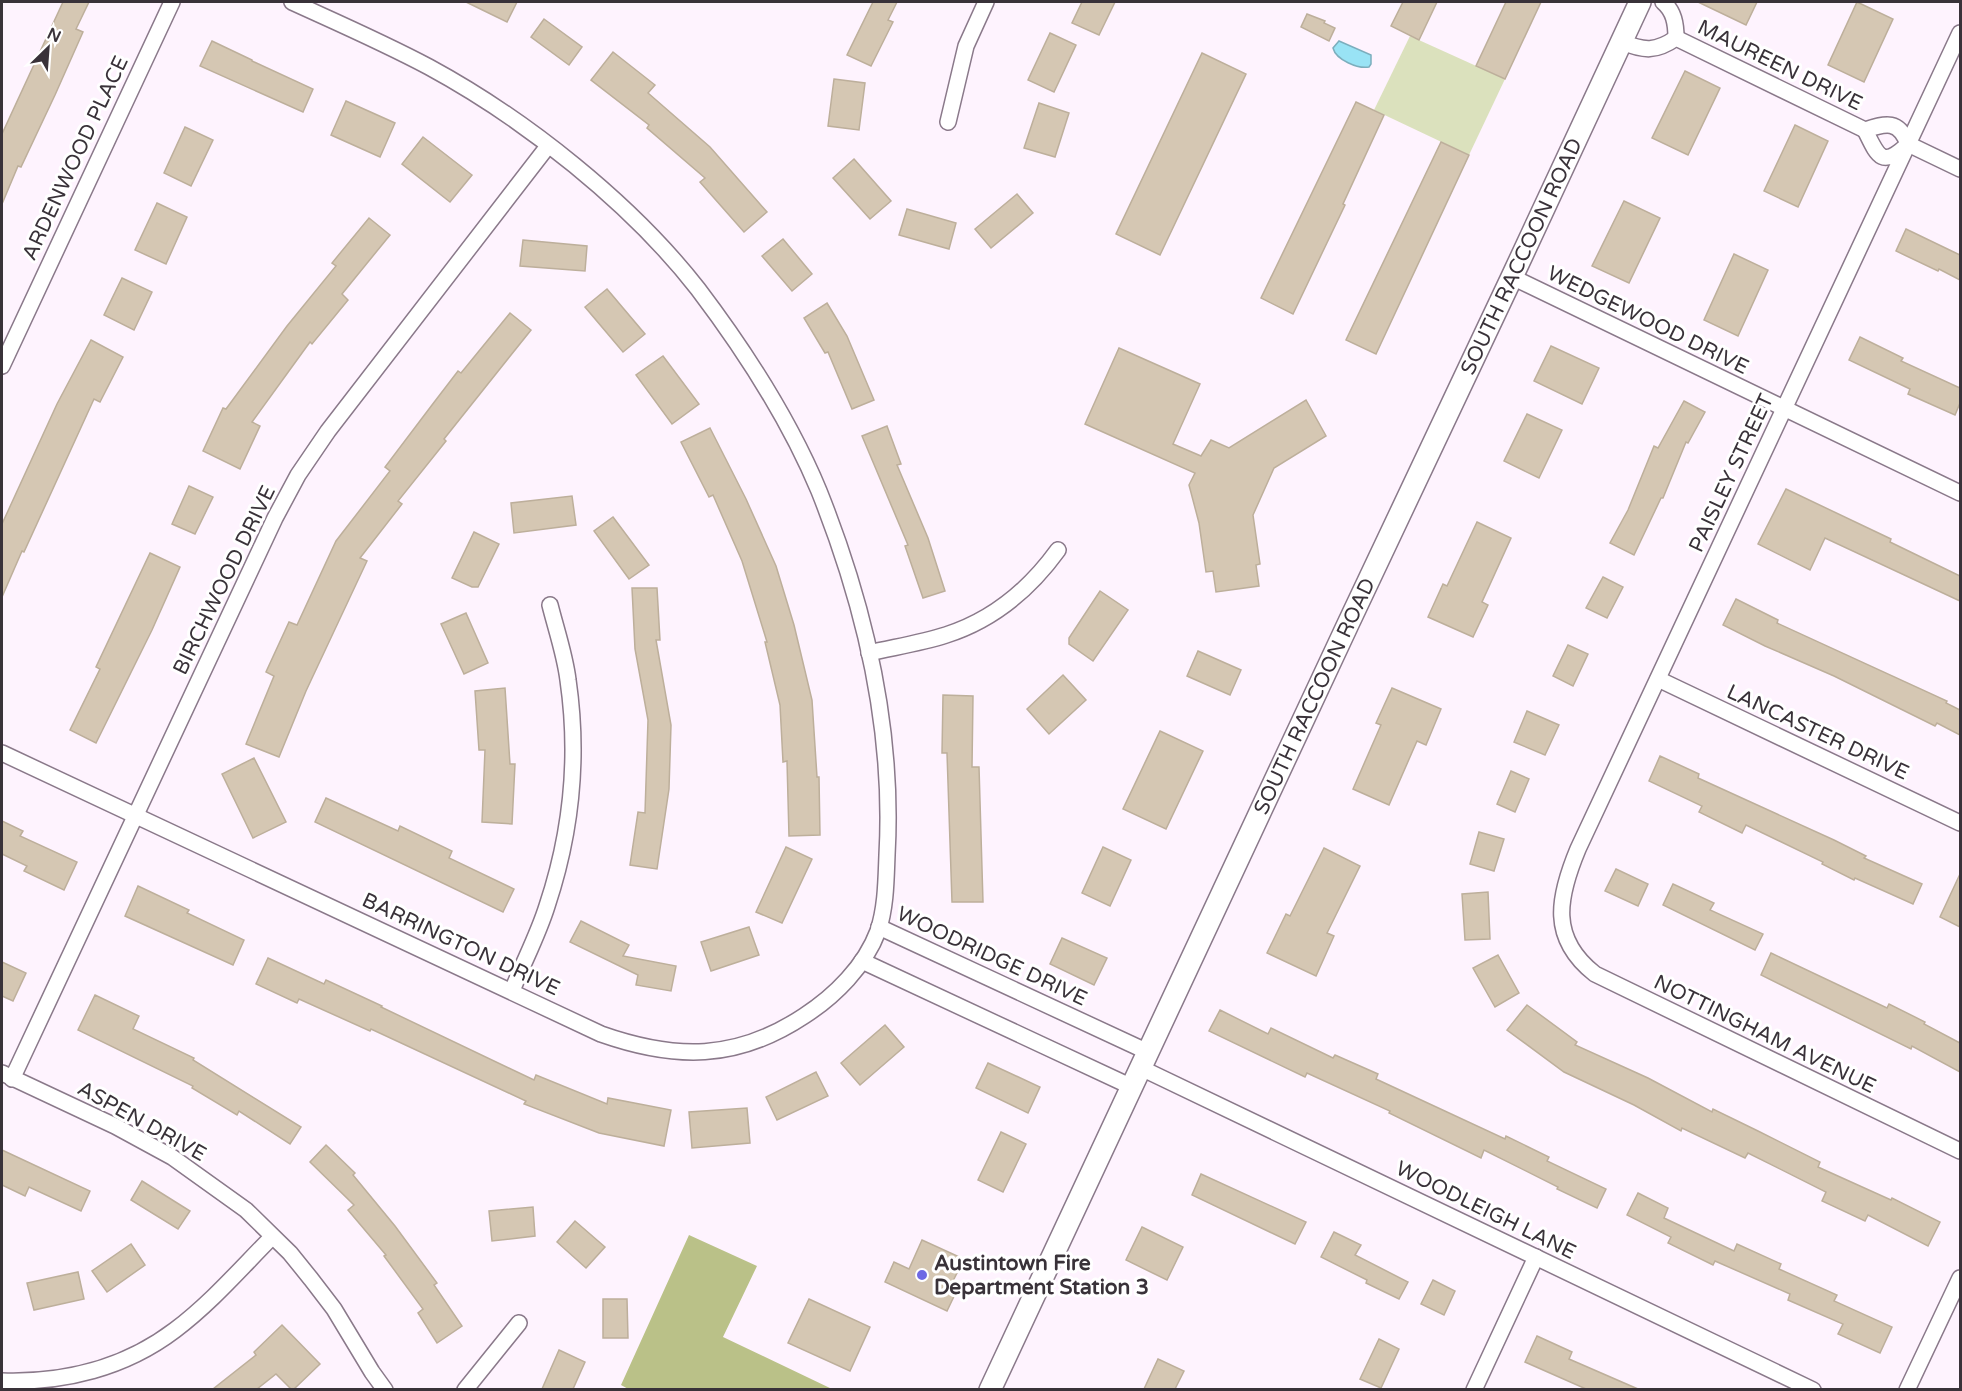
<svg xmlns="http://www.w3.org/2000/svg" width="1962" height="1391" viewBox="0 0 1962 1391" font-family="'Varela Round',sans-serif">
<style>
.green{fill:#dbe1bd}
.forest{fill:#bac188}
.water{fill:#99e3f5;stroke:#7caebd;stroke-width:1.5}
.building{fill:#d5c7b3;stroke:#bdaf9b;stroke-width:1.5}
.lines{fill:none;stroke-linecap:round;stroke-linejoin:round}
.street-casing{stroke:#8a798a;stroke-width:18}
.secondary-casing{stroke:#8a798a;stroke-width:24}
.street{stroke:#fff;stroke-width:15}
.secondary{stroke:#fff;stroke-width:21}
.poi-dot{fill:#6e69e4;stroke:#fff;stroke-width:2}
.labels{text-anchor:middle;stroke-width:6;stroke-linejoin:round;paint-order:stroke}
.street-label{font-size:21px;fill:#393239;stroke:#fff}
.poi-label{font-size:21px;font-weight:bold;fill:#393239;stroke:#fff;text-anchor:start}
</style>
<rect width="100%" height="100%" fill="#fef3fe"/>
<polygon class="green" points="1410,36 1505,79 1469,155 1374,110"/>
<polygon class="forest" points="689,1235 757,1266 723,1337 832,1389 630,1390 621,1385"/>
<path class="water" d="M1339,41L1371,55V64L1369,67C1358,69 1336,60 1333,48Z"/>
<g class="building">
<polygon points="63,2 89,2 76,29 83,32 55,95 21,167 18,166 2,204 2,134"/>
<polygon points="466,2 517,2 507,22"/>
<polygon points="873,2 897,2 888,20 893,22 871,66 847,55"/>
<polygon points="1082,2 1115,2 1099,35 1072,23"/>
<polygon points="1403,2 1437,2 1419,40 1391,26"/>
<polygon points="1506,2 1541,2 1505,79 1476,66"/>
<polygon points="1698,2 1757,2 1746,25"/>
<polygon points="1857,2 1893,19 1864,82 1828,65"/>
<polygon points="1307,14 1325,21 1324,23 1335,28 1329,41 1301,27"/>
<polygon points="544,19 582,47 569,65 531,37"/>
<polygon points="1050,33 1076,45 1054,92 1028,80"/>
<polygon points="212,41 252,60 252,61 313,89 303,112 200,66"/>
<polygon points="613,52 655,85 648,93 710,147 767,212 744,232 700,182 705,178 647,128 649,125 591,80"/>
<polygon points="1202,53 1246,74 1160,255 1116,234"/>
<polygon points="1685,71 1720,88 1688,155 1652,138"/>
<polygon points="834,79 865,83 859,130 828,126"/>
<polygon points="346,101 395,123 380,157 331,135"/>
<polygon points="1356,102 1384,115 1343,204 1345,205 1293,314 1261,298"/>
<polygon points="1039,103 1069,113 1055,157 1024,148"/>
<polygon points="1795,125 1828,141 1798,207 1764,191"/>
<polygon points="185,127 213,140 191,186 164,173"/>
<polygon points="423,137 472,175 450,202 402,164"/>
<polygon points="1441,142 1469,155 1376,354 1346,340"/>
<polygon points="854,159 891,201 870,219 833,178"/>
<polygon points="1017,194 1033,213 991,248 975,229"/>
<polygon points="1624,201 1660,218 1629,283 1592,266"/>
<polygon points="157,203 187,217 166,264 135,250"/>
<polygon points="907,209 956,223 949,249 899,235"/>
<polygon points="369,218 390,235 342,294 348,300 312,344 310,342 252,422 260,426 240,469 203,451 223,408 226,409 287,326 336,266 332,263"/>
<polygon points="1906,229 1960,255 1960,280 1939,269 1938,271 1896,251"/>
<polygon points="783,239 812,274 792,291 762,256"/>
<polygon points="523,240 587,246 585,271 520,266"/>
<polygon points="1734,254 1768,270 1738,336 1704,320"/>
<polygon points="122,278 152,292 134,330 104,315"/>
<polygon points="607,289 645,334 623,352 585,307"/>
<polygon points="827,303 847,336 874,400 852,409 828,352 825,353 804,318"/>
<polygon points="510,313 531,330 444,439 446,441 398,501 402,504 360,558 367,561 306,691 279,757 246,744 274,676 266,672 289,622 297,625 336,541 390,471 385,467 432,405 458,371 461,373"/>
<polygon points="1860,337 1903,358 1901,361 1960,388 1960,403 1955,415 1908,394 1910,389 1849,360"/>
<polygon points="91,340 123,357 100,402 94,399 24,552 22,551 2,597 2,524 57,404"/>
<polygon points="1551,346 1599,368 1582,404 1534,381"/>
<polygon points="1119,348 1200,384 1173,444 1201,456 1211,440 1229,448 1306,400 1326,436 1274,468 1253,515 1260,564 1256,565 1259,586 1216,592 1213,571 1206,572 1199,523 1189,485 1195,473 1085,424"/>
<polygon points="663,356 699,404 672,424 636,375"/>
<polygon points="1684,401 1705,412 1688,443 1686,442 1663,498 1661,498 1634,555 1610,543 1628,510 1654,446 1658,448"/>
<polygon points="1527,414 1562,430 1539,478 1504,461"/>
<polygon points="887,426 901,464 897,465 928,538 945,591 923,598 905,546 908,545 862,436"/>
<polygon points="710,428 746,499 776,566 794,625 812,700 817,777 819,777 820,835 789,836 787,761 783,762 780,705 765,642 767,642 742,561 713,495 709,497 681,442"/>
<polygon points="189,486 213,497 195,534 172,524"/>
<polygon points="1786,489 1891,539 1890,542 1960,576 1960,601 1825,538 1810,570 1758,544"/>
<polygon points="572,496 576,525 514,533 511,503"/>
<polygon points="613,517 649,565 629,579 594,531"/>
<polygon points="1477,522 1511,538 1482,602 1488,605 1473,637 1428,617 1443,584 1447,586"/>
<polygon points="474,532 499,544 478,587 472,587 452,578"/>
<polygon points="150,553 180,567 152,630 96,743 70,730 100,669 96,667"/>
<polygon points="1603,577 1623,587 1607,618 1586,608"/>
<polygon points="632,588 657,588 660,640 656,640 671,725 669,789 657,869 630,865 638,812 645,813 648,720 635,649"/>
<polygon points="1100,591 1128,610 1093,661 1069,644 1069,638"/>
<polygon points="1736,599 1778,620 1777,623 1947,701 1946,703 1960,710 1960,735 1937,723 1935,726 1834,676 1765,646 1723,625"/>
<polygon points="466,613 488,663 464,674 441,624"/>
<polygon points="1568,645 1588,654 1573,686 1553,676"/>
<polygon points="1198,651 1241,670 1230,695 1187,676"/>
<polygon points="1063,675 1086,700 1049,734 1027,709"/>
<polygon points="505,688 510,764 515,764 512,824 482,822 485,750 479,750 475,691"/>
<polygon points="1392,688 1441,709 1426,745 1417,741 1389,805 1353,789 1381,725 1376,723"/>
<polygon points="943,695 973,696 972,767 979,767 983,902 952,902 947,753 942,753"/>
<polygon points="1527,711 1559,725 1545,755 1514,742"/>
<polygon points="1160,731 1203,751 1166,829 1123,809"/>
<polygon points="1660,756 1699,774 1698,778 1834,840 1866,856 1864,858 1922,884 1913,904 1855,878 1854,880 1822,864 1823,862 1746,825 1742,833 1699,812 1702,806 1649,781"/>
<polygon points="254,758 286,822 253,838 222,774"/>
<polygon points="1511,771 1529,779 1515,812 1497,804"/>
<polygon points="326,798 398,831 400,826 452,851 449,858 514,889 503,912 315,822"/>
<polygon points="2,821 23,831 20,836 77,862 64,890 24,871 27,866 2,854"/>
<polygon points="1479,832 1504,839 1494,871 1470,864"/>
<polygon points="786,847 812,859 782,923 756,912"/>
<polygon points="1103,847 1131,860 1110,906 1082,893"/>
<polygon points="1324,848 1360,866 1327,933 1334,936 1316,976 1267,953 1286,914 1290,916"/>
<polygon points="1616,869 1648,884 1638,906 1605,891"/>
<polygon points="1960,874 1960,927 1940,917"/>
<polygon points="1673,884 1714,903 1710,910 1763,934 1755,950 1663,905"/>
<polygon points="138,886 189,910 187,913 244,940 233,965 125,916"/>
<polygon points="1488,892 1490,939 1465,940 1462,894"/>
<polygon points="581,921 629,945 623,956 676,966 671,991 636,985 638,975 570,942"/>
<polygon points="749,927 759,955 711,971 701,942"/>
<polygon points="1062,938 1107,958 1094,985 1050,964"/>
<polygon points="1771,953 1887,1008 1889,1004 1925,1022 1924,1024 1960,1043 1960,1072 1912,1046 1911,1049 1761,975"/>
<polygon points="1498,955 1519,993 1495,1007 1473,968"/>
<polygon points="268,958 324,984 326,980 382,1006 381,1007 534,1080 536,1075 607,1104 608,1098 671,1110 664,1146 599,1133 524,1104 526,1101 371,1029 370,1031 299,999 297,1003 256,984"/>
<polygon points="2,962 26,973 13,1001 2,996"/>
<polygon points="95,995 139,1016 133,1029 194,1058 193,1060 301,1127 290,1144 239,1111 237,1115 192,1088 193,1086 78,1030"/>
<polygon points="1527,1005 1577,1042 1575,1045 1648,1078 1712,1112 1713,1109 1758,1131 1820,1162 1818,1167 1891,1200 1892,1198 1940,1222 1928,1246 1868,1215 1865,1221 1822,1201 1826,1192 1748,1153 1745,1158 1682,1128 1681,1131 1634,1105 1564,1072 1507,1030"/>
<polygon points="1220,1010 1268,1034 1271,1028 1333,1058 1335,1055 1378,1074 1376,1079 1505,1139 1506,1136 1549,1157 1547,1161 1606,1189 1597,1208 1557,1189 1558,1187 1484,1150 1481,1158 1389,1113 1390,1111 1307,1073 1305,1077 1209,1031"/>
<polygon points="885,1025 904,1047 860,1085 841,1063"/>
<polygon points="988,1063 1040,1087 1028,1113 976,1088"/>
<polygon points="816,1072 828,1096 777,1120 766,1097"/>
<polygon points="747,1108 750,1143 692,1148 689,1112"/>
<polygon points="1001,1132 1026,1144 1003,1192 978,1180"/>
<polygon points="326,1145 355,1173 353,1175 395,1226 437,1283 434,1285 462,1326 437,1343 418,1313 423,1309 384,1256 386,1255 348,1210 354,1205 310,1162"/>
<polygon points="2,1150 90,1191 81,1211 29,1187 25,1196 2,1185"/>
<polygon points="1201,1174 1306,1222 1295,1244 1192,1195"/>
<polygon points="142,1181 190,1211 178,1229 131,1200"/>
<polygon points="1638,1193 1668,1208 1664,1218 1734,1251 1737,1244 1781,1264 1779,1269 1837,1295 1834,1301 1892,1327 1880,1353 1838,1334 1843,1324 1788,1300 1790,1294 1715,1261 1713,1265 1668,1243 1671,1237 1627,1215"/>
<polygon points="533,1207 535,1236 492,1241 489,1211"/>
<polygon points="575,1221 605,1247 586,1268 557,1242"/>
<polygon points="1142,1227 1183,1247 1167,1280 1126,1260"/>
<polygon points="1334,1232 1361,1245 1355,1255 1408,1282 1399,1299 1366,1283 1367,1280 1321,1257"/>
<polygon points="922,1240 964,1259 951,1285 958,1288 947,1311 885,1282 894,1262 909,1269"/>
<polygon points="131,1244 145,1265 107,1292 92,1271"/>
<polygon points="78,1272 84,1299 34,1310 27,1283"/>
<polygon points="1433,1280 1455,1291 1444,1315 1421,1304"/>
<polygon points="603,1299 627,1299 628,1338 603,1338"/>
<polygon points="809,1299 870,1327 850,1371 788,1343"/>
<polygon points="282,1325 320,1364 294,1389 291,1389 276,1374 257,1389 213,1389 256,1355 254,1352"/>
<polygon points="1537,1336 1572,1352 1569,1359 1638,1389 1586,1389 1525,1362"/>
<polygon points="1379,1339 1399,1349 1381,1388 1360,1379"/>
<polygon points="559,1350 585,1362 573,1389 542,1389"/>
<polygon points="1158,1359 1184,1371 1175,1389 1144,1389"/>
</g>
<g class="lines">
<g class="street-casing">
<g id="street">
<path d="M1663,2C1674,11 1676,24 1676,38"/>
<path d="M1960,33L1578,849C1558,897 1549,938 1595,974L1960,1151"/>
<path d="M1622,42C1644,51 1656,52 1676,38L1865,130C1886,123 1899,120 1908,144"/>
<polyline points="948,122 966,46 986,2"/>
<path d="M1865,130C1877,154 1881,169 1906,146"/>
<polyline points="1908,144 1960,169"/>
<polyline points="1512,277 1960,493"/>
<polyline points="2,366 172,2"/>
<path d="M869,653C895,647 921,643 946,635C993,620 1029,590 1058,550"/>
<polyline points="1658,679 1960,823"/>
<path d="M2,753L601,1034C675,1060 736,1061 804,1016C835,996 865,966 878,931C886,907 886,880 887,855C894,731 865,606 819,491C789,419 745,351 698,289C631,203 525,119 429,67C384,43 338,23 292,2"/>
<polyline points="879,927 1148,1052"/>
<polyline points="862,961 1132,1087"/>
<path d="M512,991C523,963 538,935 547,906C571,834 579,756 568,680C565,655 556,629 550,605"/>
<polyline points="1141,1068 1813,1390"/>
<polyline points="2,1073 115,1126 172,1157 246,1210 290,1253 311,1279 334,1309 372,1372 385,1390"/>
<polyline points="12,1079 275,518 298,475 328,431 548,146"/>
<path d="M2,1381C64,1383 125,1368 175,1330C211,1303 241,1268 272,1237"/>
<polyline points="465,1390 519,1323"/>
<polyline points="1474,1390 1536,1257"/>
<polyline points="1907,1390 1960,1278"/>
</g>
</g>
<g class="secondary-casing">
<g id="secondary">
<path id="s1" d="M990,1390L1349,622L1512,277L1640,2"/>
</g>
</g>
<use href="#street" class="street"/>
<use href="#secondary" class="secondary"/>
</g>
<circle class="poi-dot" cx="922" cy="1275" r="6"/>
<g class="labels">
<g class="street-label">
<text transform="translate(1780 65) rotate(26)" y="7">MAUREEN DRIVE</text>
<text transform="translate(75 158) rotate(-65)" y="7">ARDENWOOD PLACE</text>
<text dy="7" stroke="none"><textPath href="#s1" startOffset="1252">SOUTH RACCOON ROAD</textPath></text>
<text transform="translate(1648 320) rotate(26)" y="7">WEDGEWOOD DRIVE</text>
<text transform="translate(1731 473) rotate(-65)" y="7">PAISLEY STREET</text>
<text transform="translate(224 580) rotate(-64)" y="7">BIRCHWOOD DRIVE</text>
<text dy="7" stroke="none"><textPath href="#s1" startOffset="766">SOUTH RACCOON ROAD</textPath></text>
<text transform="translate(1818 732) rotate(25)" y="7">LANCASTER DRIVE</text>
<text transform="translate(461 944) rotate(25)" y="7">BARRINGTON DRIVE</text>
<text transform="translate(992 956) rotate(25)" y="7">WOODRIDGE DRIVE</text>
<text transform="translate(1765 1034) rotate(26)" y="7">NOTTINGHAM AVENUE</text>
<text transform="translate(142 1121) rotate(29)" y="7">ASPEN DRIVE</text>
<text transform="translate(1486 1210) rotate(26)" y="7">WOODLEIGH LANE</text>
</g>
<g class="poi-label">
<text x="934" y="1270">Austintown Fire<tspan x="934" dy="24">Department Station 3</tspan></text>
</g>
</g>
<rect width="1962" height="1391" fill="none" stroke="#393239" stroke-width="6"/>
<g transform="translate(48 48) rotate(25)" stroke="#ffffff" stroke-width="4.5" paint-order="stroke">
<path d="M0-4.5L10 22L0 15L-10 22Z" fill="#393239"/>
<text y="-9" font-size="16" font-weight="bold" text-anchor="middle" fill="#393239">N</text>
</g>
</svg>
